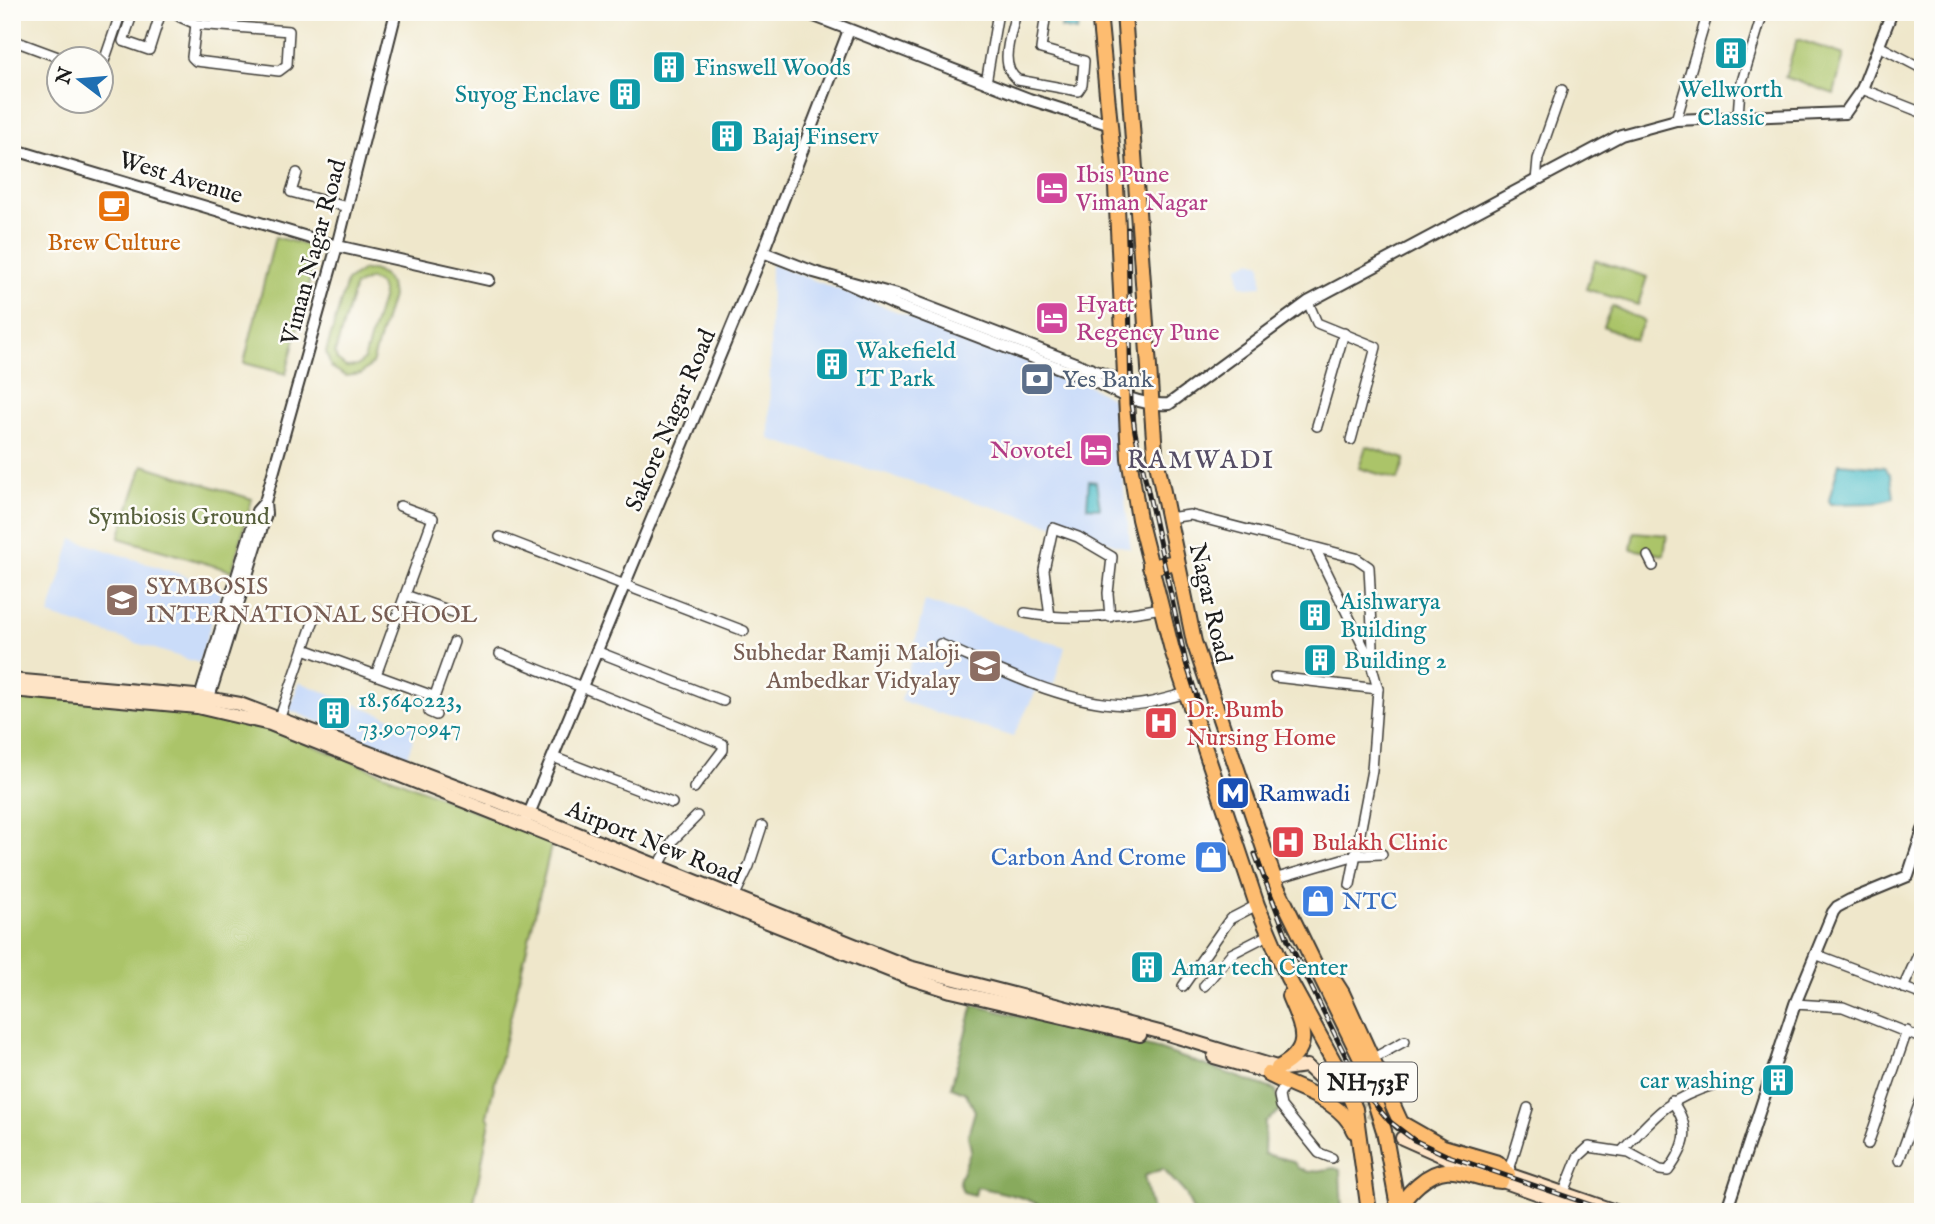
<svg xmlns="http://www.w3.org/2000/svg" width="1935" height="1224" viewBox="0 0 1935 1224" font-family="'IM FELL English',serif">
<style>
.built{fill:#cadcf9}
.green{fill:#abc469;stroke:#647042;stroke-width:2;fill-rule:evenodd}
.forest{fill:#88aa5d;stroke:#52633c;stroke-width:2}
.water{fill:#51bfca;stroke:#366e73;stroke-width:2}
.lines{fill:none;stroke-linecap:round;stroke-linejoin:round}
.secondary-tunnel{stroke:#c5bea8;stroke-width:12;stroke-dasharray:12 6;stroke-linecap:butt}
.minor-casing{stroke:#3c3a36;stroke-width:12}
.tertiary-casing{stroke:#3c3a36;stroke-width:14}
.secondary-casing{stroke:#3c3a36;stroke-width:16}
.trunk-casing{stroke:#3c3a36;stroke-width:18}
.minor{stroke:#fff;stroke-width:9}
.tertiary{stroke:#fff;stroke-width:10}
.secondary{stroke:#fee4c6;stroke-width:12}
.trunk{stroke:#fdbc70;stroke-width:14}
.rail-casing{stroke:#1c1c1c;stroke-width:5}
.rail{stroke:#fdfcf7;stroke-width:2.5;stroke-dasharray:8;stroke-linecap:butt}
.labels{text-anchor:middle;stroke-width:5;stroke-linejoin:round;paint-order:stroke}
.shield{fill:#fdfcf7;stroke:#605f5e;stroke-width:2}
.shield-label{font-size:23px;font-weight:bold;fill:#1c1c1c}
.culture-label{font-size:24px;fill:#0d838f;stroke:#fdfcf7;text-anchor:start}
.hotel-label{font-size:24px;fill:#b23c85;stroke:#fdfcf7;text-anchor:start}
.street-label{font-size:24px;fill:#1c1c1c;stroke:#fdfcf7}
.food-label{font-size:24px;fill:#c56008;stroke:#fdfcf7}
.service-label{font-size:24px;fill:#4e5e75;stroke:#fdfcf7;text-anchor:start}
.park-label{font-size:24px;fill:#555f3b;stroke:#fdfcf7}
.education-label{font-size:24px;fill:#785e54;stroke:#fdfcf7;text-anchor:start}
.health-label{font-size:24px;fill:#be3a42;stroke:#fdfcf7;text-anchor:start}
.transit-label{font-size:24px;fill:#164399;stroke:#fdfcf7;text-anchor:start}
.shop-label{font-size:24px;fill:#366cbe;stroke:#fdfcf7;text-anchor:end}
.neighbourhood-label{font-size:26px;letter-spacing:2px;fill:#554d65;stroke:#fdfcf7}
</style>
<rect width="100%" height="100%" fill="#fdfcf7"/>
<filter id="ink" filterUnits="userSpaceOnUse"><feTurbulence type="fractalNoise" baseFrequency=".0143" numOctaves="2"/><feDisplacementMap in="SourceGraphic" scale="14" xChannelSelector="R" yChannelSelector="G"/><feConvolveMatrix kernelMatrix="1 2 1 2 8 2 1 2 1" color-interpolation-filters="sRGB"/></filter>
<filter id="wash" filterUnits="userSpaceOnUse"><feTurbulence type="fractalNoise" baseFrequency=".00686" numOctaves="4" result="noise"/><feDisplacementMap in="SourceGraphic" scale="28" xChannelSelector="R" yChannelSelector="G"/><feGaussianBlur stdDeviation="1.57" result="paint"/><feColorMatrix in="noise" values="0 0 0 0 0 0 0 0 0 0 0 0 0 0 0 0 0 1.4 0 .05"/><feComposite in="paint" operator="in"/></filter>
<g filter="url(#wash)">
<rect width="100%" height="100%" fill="#efe7cb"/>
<g class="built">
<polygon points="1251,261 1261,264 1262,286 1247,287 1240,284 1238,266"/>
<polygon points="771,264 1081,381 1113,399 1131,549 769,439"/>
<polygon points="72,539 222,588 199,663 49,615"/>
<polygon points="925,601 1065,647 1054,684 1036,691 1013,737 901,701"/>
<polygon points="299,682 417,728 407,757 289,710"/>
</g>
<g class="green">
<polygon points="1797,39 1844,55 1834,94 1785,77"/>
<polygon points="275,237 318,248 286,374 244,363"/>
<polygon points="1595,260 1647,277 1638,305 1586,289"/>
<path d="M363,270H373L384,276L390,284L392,296L372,364L361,374L346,376L331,367L326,352L347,281ZM370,279L380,285L383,295L364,360L357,366L346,367L337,360L335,353L355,286Z"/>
<polygon points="1612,306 1644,321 1635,340 1603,326"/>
<polygon points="1366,446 1405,459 1398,480 1359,468"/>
<polygon points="143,465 252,499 232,571 119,538"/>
<polygon points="1634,532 1667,535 1664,555 1631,549"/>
<polygon points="12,694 215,713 257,723 552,842 487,1116 490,1121 472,1212 12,1212"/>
</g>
<path class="forest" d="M973,1005L1158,1049L1276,1090L1281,1110L1265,1122L1264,1154L1293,1161L1298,1168L1309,1172L1334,1168L1340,1170L1342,1212H1193L1186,1194L1163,1169L1144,1176L1152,1212H1044L1045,1208C1025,1196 1000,1192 977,1187L975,1195L963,1192L959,1181L971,1150L968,1135L975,1111L966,1093L951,1087Z"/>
<g class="water">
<polygon points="1064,12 1080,12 1077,31 1061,28"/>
<polygon points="1839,463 1884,467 1891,475 1894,498 1875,503 1830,504 1829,500"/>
<polygon points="1089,481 1096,482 1100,508 1087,507"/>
</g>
</g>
<g filter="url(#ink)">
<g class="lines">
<polyline class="secondary-tunnel" points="1324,1082 1346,1099 1405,1132"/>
<g class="minor-casing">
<g id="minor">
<polyline points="133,12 123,41 149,50 161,12"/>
<polyline points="180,12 180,17 196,24 289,31 287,65 279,71 196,61 192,57 196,24"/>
<path d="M1016,12C1012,33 997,66 1018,80L1078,91L1082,85L1084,61L1041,49L1046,12"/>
<polyline points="12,40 66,60"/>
<polyline points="1879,46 1923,69"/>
<polyline points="102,67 121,12"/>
<polyline points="986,83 998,12"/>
<polyline points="1862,89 1923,113"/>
<polyline points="1738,116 1740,88 1763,12"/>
<polyline points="1676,120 1708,12"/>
<polyline points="297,173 291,192 347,207"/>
<polyline points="1536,181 1538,159 1562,90"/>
<polyline points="1308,302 1317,323 1376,347 1351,440"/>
<polyline points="1317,426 1344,333"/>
<polyline points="1168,518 1190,515 1356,558 1369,567 1373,647 1370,660 1378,689 1372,770 1350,885"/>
<polyline points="500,537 744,631"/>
<polyline points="1315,548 1370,660"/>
<polyline points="1648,556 1653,566"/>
<polyline points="405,595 459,614"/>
<path d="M1025,613C1071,621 1115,617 1161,608"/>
<polyline points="1050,617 1044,570 1053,528 1078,537 1112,557 1108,593 1110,617"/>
<path d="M940,644C998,669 1059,702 1124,705C1144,706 1167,698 1187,693"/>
<polyline points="304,649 433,696"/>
<polyline points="596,651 723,701"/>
<polyline points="500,654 723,744 723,750 694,788"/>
<polyline points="376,675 433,518 400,506"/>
<polyline points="1275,677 1378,689"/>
<polyline points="436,715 429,712 454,642"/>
<polyline points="280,717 318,608"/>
<polyline points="553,757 672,803"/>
<polyline points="658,867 673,840 697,816"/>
<polyline points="1274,879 1356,855 1382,854"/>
<polyline points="734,897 749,866 762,826"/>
<polyline points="1815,954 1923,995"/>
<polyline points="1183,986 1230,919 1257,905"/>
<polyline points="1204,986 1231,954 1270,934"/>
<polyline points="1903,988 1923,944"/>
<polyline points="1795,1004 1843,1007 1923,1039"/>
<polyline points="1370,1060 1405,1041"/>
<polyline points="1285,1083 1279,1096 1281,1106 1319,1153 1332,1158"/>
<polyline points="1868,1144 1907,1031"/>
<path d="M1622,1151C1656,1114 1667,1099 1716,1084"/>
<polyline points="1899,1160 1923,1094"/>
<polyline points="1507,1177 1528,1108"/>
<path d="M1562,1197L1578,1157L1589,1147L1629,1153L1660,1170L1668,1171C1688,1144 1691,1128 1672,1101"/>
</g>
</g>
<g class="tertiary-casing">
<g id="tertiary">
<polyline points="804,12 1029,99 1111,125"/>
<polyline points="12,149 337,246 489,280"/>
<polyline points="763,252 814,272 900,296 1124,382"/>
<path d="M838,279L893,304L1096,382C1120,395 1141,406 1169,404L1308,302L1621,135L1676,120L1845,113L1862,89L1892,12"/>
<polyline points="198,704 257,511 265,502"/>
<polyline points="207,704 266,514 265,502 337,246 396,12"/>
<polyline points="526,821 763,252 849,30"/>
<polyline points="1726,1212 1795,1004 1833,912 1837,907 1850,900 1908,876 1923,830"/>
</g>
</g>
<g class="secondary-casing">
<g id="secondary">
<polyline points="12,680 195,696 240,704 494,800 909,967 1171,1035 1283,1069 1307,1066 1324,1082"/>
<polyline points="12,690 197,707 270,724 906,977 951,991 1140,1035"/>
<polyline points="1214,1057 1277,1075"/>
<polyline points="1402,1138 1474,1170"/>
<polyline points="1473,1162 1618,1212"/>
<polyline points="1494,1178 1589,1212"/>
</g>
</g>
<g class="trunk-casing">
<g id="trunk">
<polyline points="1099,12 1116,187 1129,458 1139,519 1172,650 1257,905 1288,978 1340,1073 1355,1109 1369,1212"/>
<polyline points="1124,12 1155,453 1194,642 1277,887 1363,1063 1384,1131 1399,1212"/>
<polyline points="1150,567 1177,562"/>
<polyline points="1324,977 1335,982 1342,993 1401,1123 1443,1147 1498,1163 1508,1174"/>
<path d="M1278,1068C1315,1048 1302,1028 1289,996"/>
<path d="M1268,1074C1296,1090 1342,1099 1354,1131"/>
<path d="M1400,1210C1403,1199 1410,1192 1419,1184C1451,1157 1466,1179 1501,1181"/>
</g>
</g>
<use href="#minor" class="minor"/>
<use href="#tertiary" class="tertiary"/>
<use href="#secondary" class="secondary"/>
<use href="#trunk" class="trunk"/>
<g class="rail-casing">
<g id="rail">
<polyline points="1128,229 1131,404 1135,432 1186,663 1202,713"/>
<polyline points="1255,854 1288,940 1348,1061 1368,1096 1389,1121 1414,1140 1446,1155 1611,1212"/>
</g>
</g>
<use href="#rail" class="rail"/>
</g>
</g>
<defs>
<g id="building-square" transform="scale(1.75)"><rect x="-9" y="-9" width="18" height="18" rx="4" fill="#0f9aa8" stroke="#fdfcf7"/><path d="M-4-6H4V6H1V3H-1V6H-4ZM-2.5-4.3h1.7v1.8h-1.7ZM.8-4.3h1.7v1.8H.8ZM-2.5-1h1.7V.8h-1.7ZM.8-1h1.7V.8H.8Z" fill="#fff"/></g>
<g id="hotel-square" transform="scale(1.75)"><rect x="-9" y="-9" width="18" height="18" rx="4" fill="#d1479c" stroke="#fdfcf7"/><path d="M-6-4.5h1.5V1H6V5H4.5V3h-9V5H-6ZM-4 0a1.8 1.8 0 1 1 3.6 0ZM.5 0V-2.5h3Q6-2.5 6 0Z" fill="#fff"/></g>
<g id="cafe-square" transform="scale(1.75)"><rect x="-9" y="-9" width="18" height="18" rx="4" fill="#e8710a" stroke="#fdfcf7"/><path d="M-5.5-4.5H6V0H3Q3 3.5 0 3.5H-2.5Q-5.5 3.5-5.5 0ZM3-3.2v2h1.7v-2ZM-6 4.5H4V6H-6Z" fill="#fff"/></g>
<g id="bank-square" transform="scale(1.75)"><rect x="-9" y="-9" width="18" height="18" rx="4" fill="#5c6f8a" stroke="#fdfcf7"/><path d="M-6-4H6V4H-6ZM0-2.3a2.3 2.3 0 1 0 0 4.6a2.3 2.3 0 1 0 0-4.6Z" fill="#fff"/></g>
<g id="university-square" transform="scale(1.75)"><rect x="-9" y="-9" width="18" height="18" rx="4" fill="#8d6e63" stroke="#fdfcf7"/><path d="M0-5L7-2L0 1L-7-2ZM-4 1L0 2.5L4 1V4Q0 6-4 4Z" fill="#fff"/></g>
<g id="school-square" transform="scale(1.75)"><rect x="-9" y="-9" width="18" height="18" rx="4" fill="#8d6e63" stroke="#fdfcf7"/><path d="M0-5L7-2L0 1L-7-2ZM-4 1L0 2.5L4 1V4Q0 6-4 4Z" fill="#fff"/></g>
<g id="hospital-square" transform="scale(1.75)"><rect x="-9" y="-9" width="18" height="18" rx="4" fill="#e0444e" stroke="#fdfcf7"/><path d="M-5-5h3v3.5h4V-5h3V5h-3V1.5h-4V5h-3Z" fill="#fff"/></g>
<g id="metro-square" transform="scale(1.75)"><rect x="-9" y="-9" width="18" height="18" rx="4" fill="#1a4fb4" stroke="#fdfcf7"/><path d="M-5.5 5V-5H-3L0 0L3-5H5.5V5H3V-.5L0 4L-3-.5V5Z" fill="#fff"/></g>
<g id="shop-square" transform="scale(1.75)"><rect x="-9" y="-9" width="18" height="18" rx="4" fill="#3f7fe0" stroke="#fdfcf7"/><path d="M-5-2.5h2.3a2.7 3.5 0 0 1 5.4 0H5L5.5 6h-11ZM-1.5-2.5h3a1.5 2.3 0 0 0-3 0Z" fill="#fff"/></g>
</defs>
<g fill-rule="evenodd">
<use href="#building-square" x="1731" y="53"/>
<use href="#building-square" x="669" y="67"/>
<use href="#building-square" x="625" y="94"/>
<use href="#building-square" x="727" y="136"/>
<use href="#hotel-square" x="1052" y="188"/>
<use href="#cafe-square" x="114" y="206"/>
<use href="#hotel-square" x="1052" y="318"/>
<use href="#building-square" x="832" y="364"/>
<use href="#bank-square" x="1037" y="379"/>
<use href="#hotel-square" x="1096" y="450"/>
<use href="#university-square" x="122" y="600"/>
<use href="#building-square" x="1315" y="615"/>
<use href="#building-square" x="1320" y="660"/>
<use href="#school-square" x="985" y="666"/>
<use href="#building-square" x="334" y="713"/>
<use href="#hospital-square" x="1161" y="723"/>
<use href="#metro-square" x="1233" y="793"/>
<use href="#hospital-square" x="1288" y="842"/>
<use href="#shop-square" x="1211" y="857"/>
<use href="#shop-square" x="1318" y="901"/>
<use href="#building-square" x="1147" y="967"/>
<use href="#building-square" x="1778" y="1080"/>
</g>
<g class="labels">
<rect class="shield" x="1319" y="1062.5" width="98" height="39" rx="5"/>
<g class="shield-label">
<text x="1368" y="1090">NH753F</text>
</g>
<g class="culture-label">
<text x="694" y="75">Finswell Woods</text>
<text x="1731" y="97" text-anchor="middle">Wellworth<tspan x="1731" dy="28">Classic</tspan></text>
<text x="600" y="102" text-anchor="end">Suyog Enclave</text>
<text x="752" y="144">Bajaj Finserv</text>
<text x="856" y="358">Wakefield<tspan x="856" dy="28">IT Park</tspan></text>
<text x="1340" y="609">Aishwarya<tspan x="1340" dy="28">Building</tspan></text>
<text x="1344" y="668">Building 2</text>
<text x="358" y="707">18.5640223,<tspan x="358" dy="28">73.9070947</tspan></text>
<text x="1172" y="975">Amar tech Center</text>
<text x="1754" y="1088" text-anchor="end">car washing</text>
</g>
<g class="hotel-label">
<text x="1076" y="182">Ibis Pune<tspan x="1076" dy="28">Viman Nagar</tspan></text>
<text x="1076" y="312">Hyatt<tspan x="1076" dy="28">Regency Pune</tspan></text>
<text x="1072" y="458" text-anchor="end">Novotel</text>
</g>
<g class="street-label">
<text transform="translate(181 177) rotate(17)" y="8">West Avenue</text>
<text transform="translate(313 252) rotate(-75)" y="8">Viman Nagar Road</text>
<text transform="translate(670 420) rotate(-67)" y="8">Sakore Nagar Road</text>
<text transform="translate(1211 603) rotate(77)" y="8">Nagar Road</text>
<text transform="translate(654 842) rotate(22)" y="8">Airport New Road</text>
</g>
<g class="food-label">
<text x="114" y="250">Brew Culture</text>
</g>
<g class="service-label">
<text x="1062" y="387">Yes Bank</text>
</g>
<g class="park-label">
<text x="179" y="524">Symbiosis Ground</text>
</g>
<g class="education-label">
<text x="146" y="594">SYMBOSIS<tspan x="146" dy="28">INTERNATIONAL SCHOOL</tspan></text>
<text x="960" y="660" text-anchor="end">Subhedar Ramji Maloji<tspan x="960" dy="28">Ambedkar Vidyalay</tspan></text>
</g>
<g class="health-label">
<text x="1186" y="717">Dr. Bumb<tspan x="1186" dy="28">Nursing Home</tspan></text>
<text x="1312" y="850">Bulakh Clinic</text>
</g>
<g class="transit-label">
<text x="1258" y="801">Ramwadi</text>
</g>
<g class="shop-label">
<text x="1186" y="865">Carbon And Crome</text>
<text x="1342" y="909" text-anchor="start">NTC</text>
</g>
<g class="neighbourhood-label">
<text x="1201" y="468">RAMWADI</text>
</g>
</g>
<rect width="1935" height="1224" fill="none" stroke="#fdfcf7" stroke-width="42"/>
<g transform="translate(80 80) rotate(286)"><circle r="33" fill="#fdfcf7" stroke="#a3a29f" stroke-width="2"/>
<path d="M0-5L12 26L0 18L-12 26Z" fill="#1f6fb2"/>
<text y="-10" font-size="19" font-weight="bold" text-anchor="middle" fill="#1c1c1c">N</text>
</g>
</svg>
